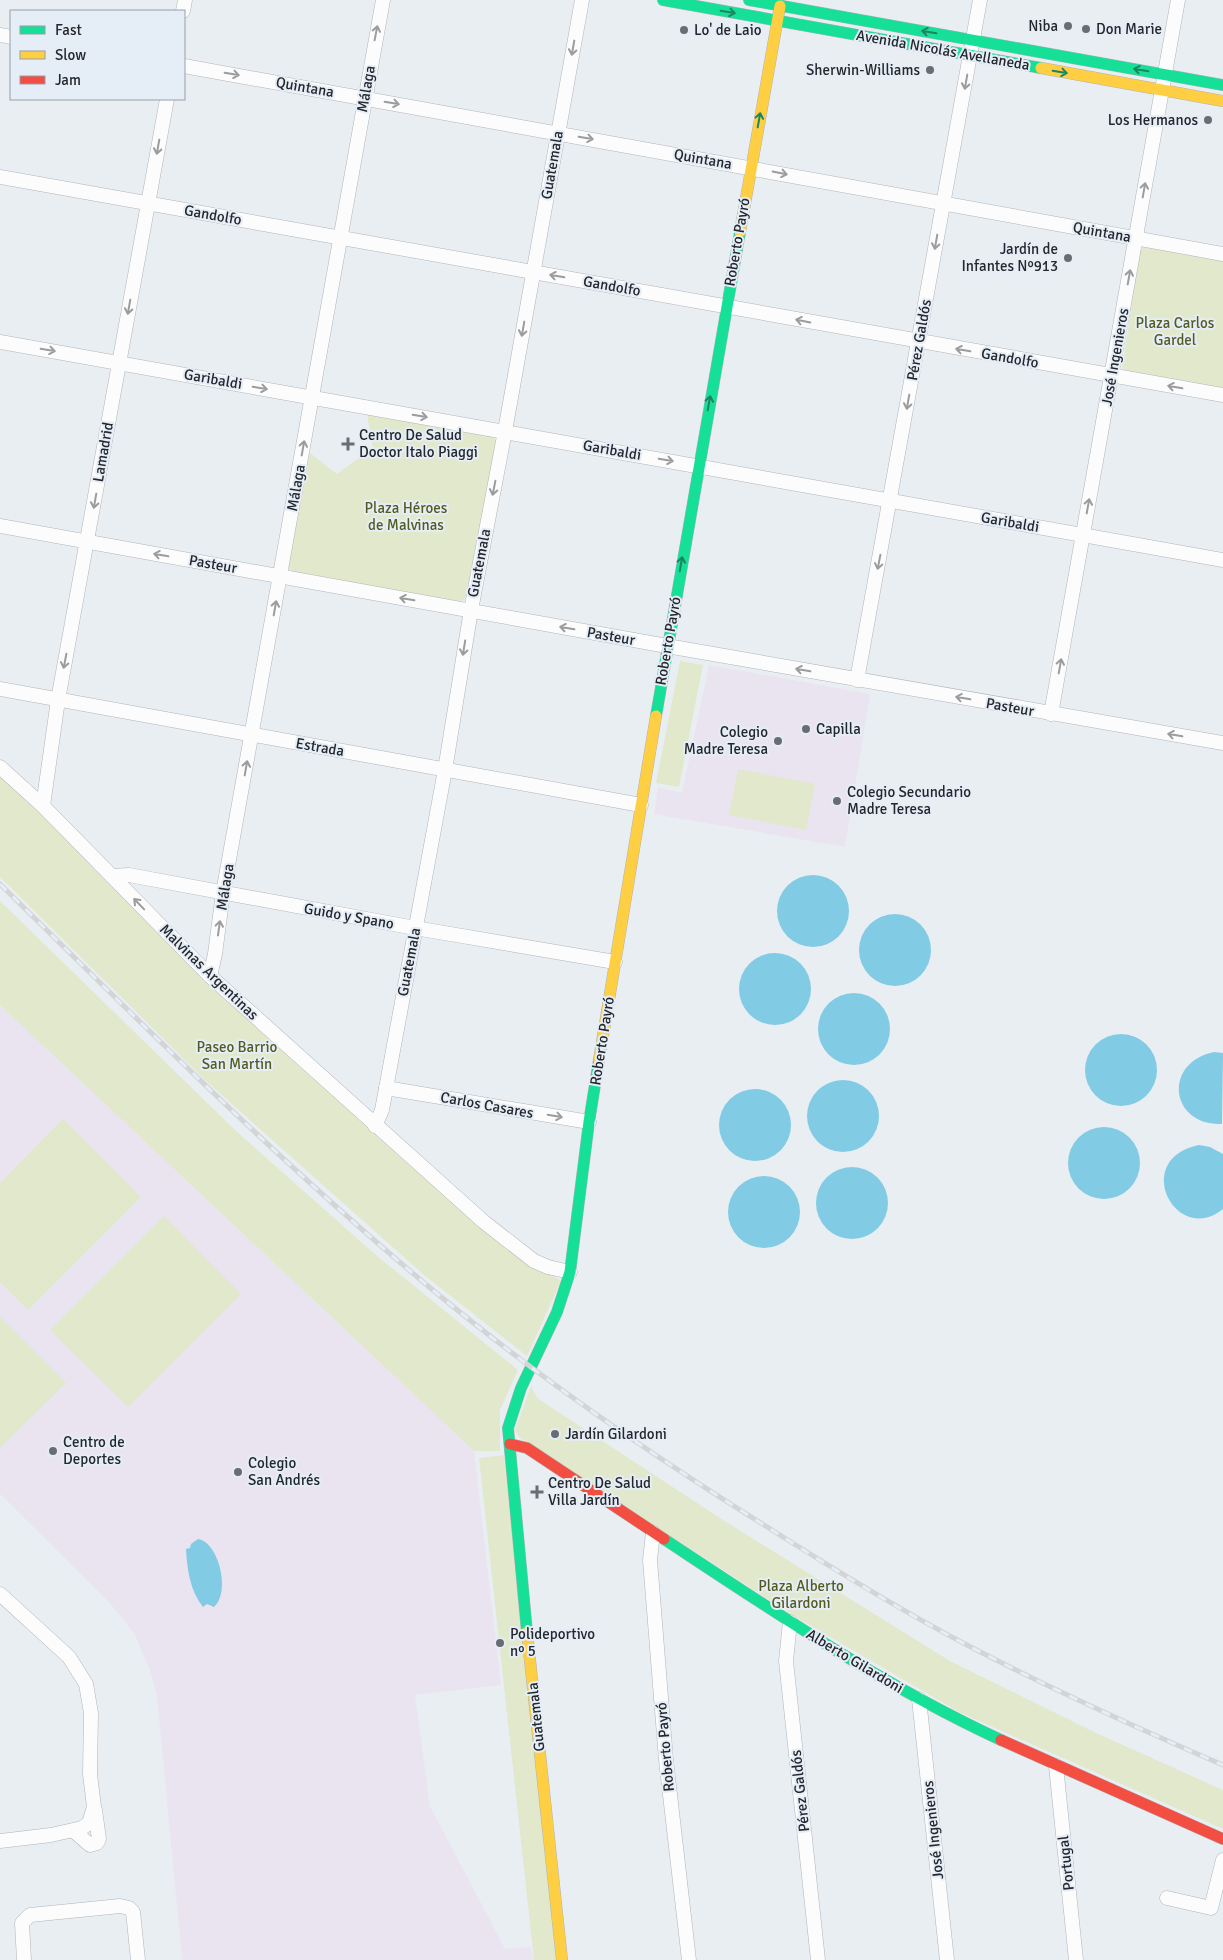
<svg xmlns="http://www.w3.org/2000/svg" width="1223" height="1960" viewBox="0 0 1223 1960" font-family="Signika,sans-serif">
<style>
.education{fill:#eae4f1}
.green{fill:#e2e8cb}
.water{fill:#81cbe4}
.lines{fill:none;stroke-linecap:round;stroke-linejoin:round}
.street-casing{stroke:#b0b4b8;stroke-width:15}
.fast-casing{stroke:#b0b4b8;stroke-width:12}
.slow-casing{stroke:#b0b4b8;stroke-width:12}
.jam-casing{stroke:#b0b4b8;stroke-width:12}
.street{stroke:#fcfcfd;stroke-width:14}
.fast{stroke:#16e098;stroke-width:11}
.slow{stroke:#ffcf43;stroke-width:11}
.jam{stroke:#f24e42;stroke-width:11}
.rail-casing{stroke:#d3d4d5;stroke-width:5}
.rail{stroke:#e5edf7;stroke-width:3;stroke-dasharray:9;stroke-linecap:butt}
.oneway{stroke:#1d8462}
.oneway2{stroke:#9b9c9e}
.poi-dot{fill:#696d71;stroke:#e5edf7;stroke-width:2}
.labels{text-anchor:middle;stroke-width:4;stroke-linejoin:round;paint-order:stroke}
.poi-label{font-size:15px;fill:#24272b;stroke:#e5edf7;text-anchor:start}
.street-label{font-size:15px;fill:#24272b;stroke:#e5edf7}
.park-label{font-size:15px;fill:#555b1f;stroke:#e5edf7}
</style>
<rect width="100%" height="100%" fill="#e9eef3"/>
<g class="education">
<polygon points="709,665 870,694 845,847 654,814 658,787 682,793"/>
<polygon points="0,1005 474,1451 501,1685 415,1695 430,1806 505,1949 531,1947 533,1960 182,1960 157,1696 150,1670 135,1635 121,1616 103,1596 0,1494"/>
</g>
<g class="green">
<polygon points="1144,247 1223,260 1223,389 1125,371 1122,367 1140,251"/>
<polygon points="367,414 488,435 494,438 496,444 466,596 463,600 458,601 296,573 290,569 288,564 310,453 337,474 373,448"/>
<polygon points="680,661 703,665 679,787 656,783"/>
<polygon points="738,769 815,784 806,830 729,815"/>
<polygon points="0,772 105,874 531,1262 561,1281 527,1356 424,1275 205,1080 0,877"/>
<polygon points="0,901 236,1131 377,1256 518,1370 500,1410 500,1451 474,1451 0,1005"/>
<polygon points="63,1119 141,1197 28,1310 0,1282 0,1183"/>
<polygon points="164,1216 241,1294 128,1407 50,1330"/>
<polygon points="0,1317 66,1383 0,1448"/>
<polygon points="531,1386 537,1398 726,1522 950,1661 1096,1733 1223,1790 1223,1829 959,1712 794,1616 521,1439 515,1430"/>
<polygon points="504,1455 560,1960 534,1960 479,1458"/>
</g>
<g class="water">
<circle cx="813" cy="911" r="36"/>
<circle cx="895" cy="950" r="36"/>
<circle cx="775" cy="989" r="36"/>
<circle cx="854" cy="1029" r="36"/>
<circle cx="1121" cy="1070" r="36"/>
<path d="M1214,1052L1223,1053L1222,1124C1170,1126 1162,1063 1214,1052Z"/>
<circle cx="843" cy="1116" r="36"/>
<circle cx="755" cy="1125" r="36"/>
<circle cx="1104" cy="1163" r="36"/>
<path d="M1199,1145L1210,1147L1223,1154V1209C1176,1247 1130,1159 1199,1145Z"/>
<circle cx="852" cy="1203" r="36"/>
<circle cx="764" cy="1212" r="36"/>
<path d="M198,1539C219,1542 231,1593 214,1607L207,1604L203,1607C190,1591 187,1569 186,1549L190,1548L191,1544Z"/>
</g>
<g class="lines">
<g class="street-casing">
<g id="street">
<polyline points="183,11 185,0"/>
<polyline points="0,35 11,37"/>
<polyline points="184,66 1223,254"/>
<polyline points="0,177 1223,395"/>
<polyline points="0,342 1223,560"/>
<polyline points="0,526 667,646 1223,743"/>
<polyline points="857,680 980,0"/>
<polyline points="0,689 641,805"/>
<polyline points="1051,714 1178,0"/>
<polyline points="0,767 43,806 210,976 484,1222 534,1261 548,1267 570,1272"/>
<polyline points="43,806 58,700 167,99"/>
<polyline points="112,876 129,875 415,928 615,962"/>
<polyline points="210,976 215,954 223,893 383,0"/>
<polyline points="386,1088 589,1122"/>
<polyline points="375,1126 382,1110 445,770 471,610 505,431 582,0"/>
<polyline points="653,1533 650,1560 666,1760 689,1960"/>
<polyline points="0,1594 69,1657 86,1684 91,1713 90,1774 94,1807 89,1823 82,1828 51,1835 0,1841"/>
<polyline points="790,1622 786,1661 818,1960"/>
<polyline points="919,1699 947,1960"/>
<polyline points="1056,1766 1076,1960"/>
<polyline points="74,1831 90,1845 97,1843 99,1839 95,1810"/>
<polyline points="1167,1898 1211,1908 1223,1860"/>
<polyline points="24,1960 22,1923 30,1915 120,1906 129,1908 133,1912 138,1960"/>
</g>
</g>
<g class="fast-casing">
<g id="fast">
<polyline points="663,0 1041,68"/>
<polyline points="749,0 1223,85"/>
<polyline points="656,716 740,232"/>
<path d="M664,1539C773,1611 882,1685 1001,1740"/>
<polyline points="527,1632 508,1428 521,1388 557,1312 570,1272 589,1122 599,1060"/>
</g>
</g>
<g class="slow-casing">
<g id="slow">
<polyline points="1041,68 1223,101"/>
<polyline points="740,232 780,6"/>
<polyline points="599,1060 656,716"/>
<polyline points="527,1632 562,1960"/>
</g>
</g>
<g class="jam-casing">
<g id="jam">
<polyline points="510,1444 527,1448 664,1539"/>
<polyline points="1001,1740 1223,1839"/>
</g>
</g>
<use href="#street" class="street"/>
<use href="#fast" class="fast"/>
<use href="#slow" class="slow"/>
<use href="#jam" class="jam"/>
<g class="rail-casing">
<path id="rail" d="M0,884C143,1025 285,1168 440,1296C542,1380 652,1455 764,1525C830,1567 898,1609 967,1645C1051,1689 1137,1728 1223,1765"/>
</g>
<use href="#rail" class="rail"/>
</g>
<defs><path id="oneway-shaft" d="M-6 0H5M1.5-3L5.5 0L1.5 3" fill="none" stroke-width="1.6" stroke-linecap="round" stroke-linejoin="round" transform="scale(1.25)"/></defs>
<g class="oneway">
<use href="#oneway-shaft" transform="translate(728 12) rotate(10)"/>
<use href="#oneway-shaft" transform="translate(929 32) rotate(-170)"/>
<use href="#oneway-shaft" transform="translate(1141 70) rotate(-170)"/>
<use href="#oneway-shaft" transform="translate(1060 72) rotate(10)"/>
<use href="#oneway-shaft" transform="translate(759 120) rotate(-80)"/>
<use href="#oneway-shaft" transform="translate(709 403) rotate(-80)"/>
<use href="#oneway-shaft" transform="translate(681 564) rotate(-80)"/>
</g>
<g class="oneway2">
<use href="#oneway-shaft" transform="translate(376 33) rotate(-79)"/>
<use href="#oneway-shaft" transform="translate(573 48) rotate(100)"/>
<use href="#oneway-shaft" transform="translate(232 74) rotate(10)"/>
<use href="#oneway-shaft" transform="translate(966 82) rotate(100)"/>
<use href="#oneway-shaft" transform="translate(392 103) rotate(10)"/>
<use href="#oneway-shaft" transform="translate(586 138) rotate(10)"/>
<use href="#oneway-shaft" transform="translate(158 147) rotate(100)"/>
<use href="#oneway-shaft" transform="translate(780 173) rotate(11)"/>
<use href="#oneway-shaft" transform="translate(1144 190) rotate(-80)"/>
<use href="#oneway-shaft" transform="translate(936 242) rotate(100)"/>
<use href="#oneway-shaft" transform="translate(557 276) rotate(-170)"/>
<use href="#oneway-shaft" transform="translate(1129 277) rotate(-80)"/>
<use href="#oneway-shaft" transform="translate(129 307) rotate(100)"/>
<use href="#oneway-shaft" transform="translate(803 321) rotate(-169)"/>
<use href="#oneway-shaft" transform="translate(523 329) rotate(100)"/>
<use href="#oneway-shaft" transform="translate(48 350) rotate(10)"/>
<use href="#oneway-shaft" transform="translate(963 350) rotate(-170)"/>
<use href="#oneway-shaft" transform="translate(1175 387) rotate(-170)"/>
<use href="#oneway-shaft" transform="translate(260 388) rotate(10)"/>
<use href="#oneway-shaft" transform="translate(908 402) rotate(100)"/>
<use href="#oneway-shaft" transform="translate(420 416) rotate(10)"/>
<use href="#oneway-shaft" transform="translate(303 448) rotate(-80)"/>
<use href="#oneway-shaft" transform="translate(666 460) rotate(10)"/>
<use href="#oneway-shaft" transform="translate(494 488) rotate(101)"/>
<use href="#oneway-shaft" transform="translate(95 501) rotate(100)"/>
<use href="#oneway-shaft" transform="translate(1088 506) rotate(-80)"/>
<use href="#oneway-shaft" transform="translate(161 555) rotate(-170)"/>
<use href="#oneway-shaft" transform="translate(879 562) rotate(101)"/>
<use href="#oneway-shaft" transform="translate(407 599) rotate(-170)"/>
<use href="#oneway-shaft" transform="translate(275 608) rotate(-80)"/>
<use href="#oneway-shaft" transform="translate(567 628) rotate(-170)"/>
<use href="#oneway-shaft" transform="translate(464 648) rotate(99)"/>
<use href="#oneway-shaft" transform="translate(65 661) rotate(101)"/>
<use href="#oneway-shaft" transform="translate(1060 666) rotate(-80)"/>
<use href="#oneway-shaft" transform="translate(803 670) rotate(-170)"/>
<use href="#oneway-shaft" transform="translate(963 698) rotate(-170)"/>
<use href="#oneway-shaft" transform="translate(1175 735) rotate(-170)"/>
<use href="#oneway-shaft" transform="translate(246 768) rotate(-80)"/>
<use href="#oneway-shaft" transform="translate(139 904) rotate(-134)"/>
<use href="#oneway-shaft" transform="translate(219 928) rotate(-82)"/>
<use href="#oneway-shaft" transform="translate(555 1116) rotate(10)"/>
</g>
<g class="poi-dot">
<circle cx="1068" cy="26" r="5"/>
<circle cx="1086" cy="29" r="5"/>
<circle cx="684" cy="30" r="5"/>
<circle cx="930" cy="70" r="5"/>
<circle cx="1208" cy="120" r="5"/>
<circle cx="1068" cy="258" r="5"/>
<path d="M345.5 436.5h5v5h5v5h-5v5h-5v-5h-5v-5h5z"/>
<circle cx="806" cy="729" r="5"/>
<circle cx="778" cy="741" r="5"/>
<circle cx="837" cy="801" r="5"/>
<circle cx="555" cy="1434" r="5"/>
<circle cx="53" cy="1451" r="5"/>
<circle cx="238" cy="1472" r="5"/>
<path d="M534.5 1484.5h5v5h5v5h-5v5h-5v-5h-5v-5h5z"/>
<circle cx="500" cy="1643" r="5"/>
</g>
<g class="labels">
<g class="poi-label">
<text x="1058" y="31" text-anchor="end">Niba</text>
<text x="1096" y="34">Don Marie</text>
<text x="694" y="35">Lo' de Laio</text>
<text x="920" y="75" text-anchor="end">Sherwin-Williams</text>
<text x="1198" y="125" text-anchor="end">Los Hermanos</text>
<text x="1058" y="254" text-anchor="end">Jardín de<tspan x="1058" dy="17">Infantes Nº913</tspan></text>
<text x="359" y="440">Centro De Salud<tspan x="359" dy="17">Doctor Italo Piaggi</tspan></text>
<text x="816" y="734">Capilla</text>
<text x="768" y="737" text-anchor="end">Colegio<tspan x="768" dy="17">Madre Teresa</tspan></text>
<text x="847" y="797">Colegio Secundario<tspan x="847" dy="17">Madre Teresa</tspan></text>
<text x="565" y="1439">Jardín Gilardoni</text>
<text x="63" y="1447">Centro de<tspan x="63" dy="17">Deportes</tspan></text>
<text x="248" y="1468">Colegio<tspan x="248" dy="17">San Andrés</tspan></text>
<text x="548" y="1488">Centro De Salud<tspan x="548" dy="17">Villa Jardín</tspan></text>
<text x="510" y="1639">Polideportivo<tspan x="510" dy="17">nº 5</tspan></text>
</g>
<g class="street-label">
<text transform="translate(943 50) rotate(10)" y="5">Avenida Nicolás Avellaneda</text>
<text transform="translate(305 87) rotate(10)" y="5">Quintana</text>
<text transform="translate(366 89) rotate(-80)" y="5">Málaga</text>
<text transform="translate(703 159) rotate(10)" y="5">Quintana</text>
<text transform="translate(552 165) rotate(-80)" y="5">Guatemala</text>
<text transform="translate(213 215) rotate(10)" y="5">Gandolfo</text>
<text transform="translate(1102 232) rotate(10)" y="5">Quintana</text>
<text transform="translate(737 242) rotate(-80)" y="5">Roberto Payró</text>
<text transform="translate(612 286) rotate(10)" y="5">Gandolfo</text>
<text transform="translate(919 340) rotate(-80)" y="5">Pérez Galdós</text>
<text transform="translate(1115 357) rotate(-80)" y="5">José Ingenieros</text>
<text transform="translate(1010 358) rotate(10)" y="5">Gandolfo</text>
<text transform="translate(213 379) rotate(10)" y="5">Garibaldi</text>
<text transform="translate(612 450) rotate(10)" y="5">Garibaldi</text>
<text transform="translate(103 452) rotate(-80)" y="5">Lamadrid</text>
<text transform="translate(296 488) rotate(-80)" y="5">Málaga</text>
<text transform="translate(1010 522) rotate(10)" y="5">Garibaldi</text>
<text transform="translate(479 563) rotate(-79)" y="5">Guatemala</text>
<text transform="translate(213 564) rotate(10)" y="5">Pasteur</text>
<text transform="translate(611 636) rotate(10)" y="5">Pasteur</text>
<text transform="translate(668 641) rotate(-80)" y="5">Roberto Payró</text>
<text transform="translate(1010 707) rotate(10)" y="5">Pasteur</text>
<text transform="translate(320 747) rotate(10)" y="5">Estrada</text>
<text transform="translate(225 887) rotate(-81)" y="5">Málaga</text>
<text transform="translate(349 916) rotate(10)" y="5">Guido y Spano</text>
<text transform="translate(409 962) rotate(-79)" y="5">Guatemala</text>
<text transform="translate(209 972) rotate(44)" y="5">Malvinas Argentinas</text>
<text transform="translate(602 1041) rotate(-81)" y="5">Roberto Payró</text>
<text transform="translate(487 1105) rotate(10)" y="5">Carlos Casares</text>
<text transform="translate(855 1661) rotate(31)" y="5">Alberto Gilardoni</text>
<text transform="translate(536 1717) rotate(-96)" y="5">Guatemala</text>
<text transform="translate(665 1747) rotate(-95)" y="5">Roberto Payró</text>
<text transform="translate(800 1791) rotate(-96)" y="5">Pérez Galdós</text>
<text transform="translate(933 1830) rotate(-96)" y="5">José Ingenieros</text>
<text transform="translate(1066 1863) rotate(-96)" y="5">Portugal</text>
</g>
<g class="park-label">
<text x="1175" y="328">Plaza Carlos<tspan x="1175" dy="17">Gardel</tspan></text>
<text x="406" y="513">Plaza Héroes<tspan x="406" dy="17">de Malvinas</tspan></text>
<text x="237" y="1052">Paseo Barrio<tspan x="237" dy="17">San Martín</tspan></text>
<text x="801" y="1591">Plaza Alberto<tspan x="801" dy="17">Gilardoni</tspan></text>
</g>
</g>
<rect x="10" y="10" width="175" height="90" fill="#e5edf7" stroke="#989ea5"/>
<rect x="20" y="26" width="25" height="8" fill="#16e098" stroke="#989ea5"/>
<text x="55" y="35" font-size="15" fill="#24272b">Fast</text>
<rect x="20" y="51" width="25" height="8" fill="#ffcf43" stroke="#989ea5"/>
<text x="55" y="60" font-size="15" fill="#24272b">Slow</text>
<rect x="20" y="76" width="25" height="8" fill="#f24e42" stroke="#989ea5"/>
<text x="55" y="85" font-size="15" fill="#24272b">Jam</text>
</svg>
